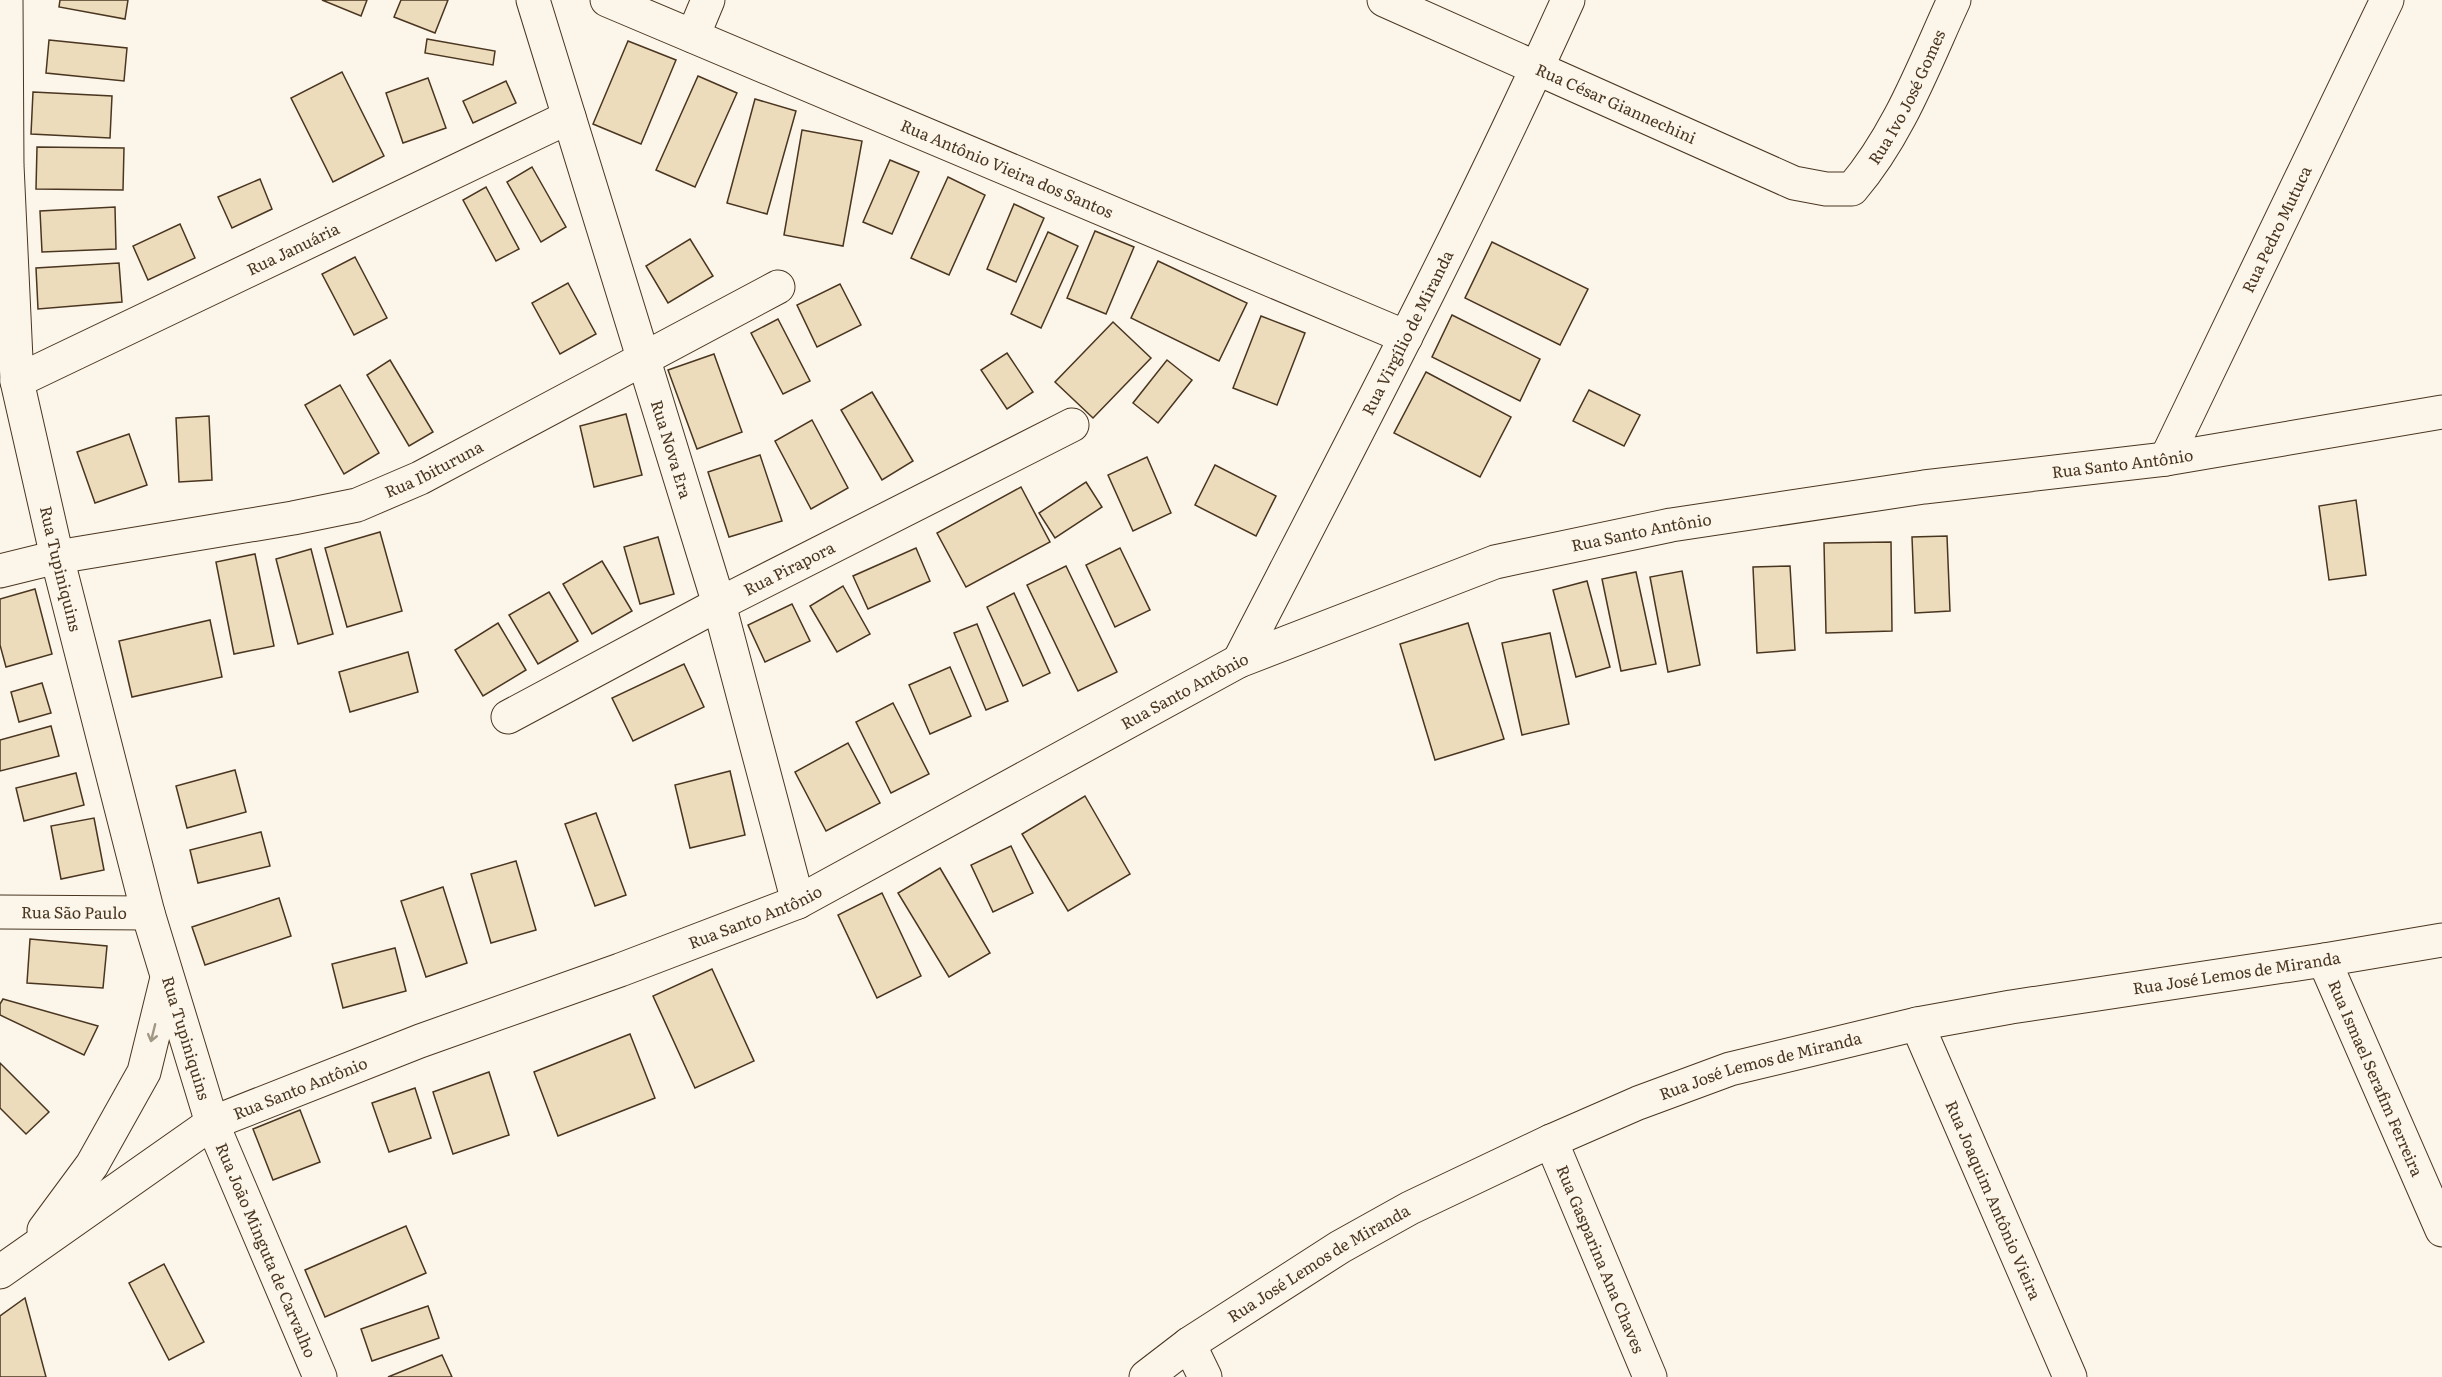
<svg xmlns="http://www.w3.org/2000/svg" width="2442" height="1377" viewBox="0 0 2442 1377" font-family="Literata,serif">
<style>
.building{fill:#ecdcbc;stroke:#4a3520;stroke-width:1.5}
.lines{fill:none;stroke-linecap:round;stroke-linejoin:round}
.minor-casing{stroke:#4a3520;stroke-width:35}
.minor{stroke:#fbf6e9;stroke-width:33}
.oneway{stroke:#a29684}
.labels{text-anchor:middle;stroke-width:4.5;stroke-linejoin:round;paint-order:stroke}
.street-label{font-size:16px;fill:#4a3520;stroke:#fbf6e9}
</style>
<rect width="100%" height="100%" fill="#fbf6e9"/>
<g class="building">
<polygon points="60,0 128,0 125,19 59,7"/>
<polygon points="322,0 367,0 361,16"/>
<polygon points="401,0 448,0 435,33 394,17"/>
<polygon points="427,39 495,51 493,65 425,53"/>
<polygon points="49,40 127,48 124,81 46,73"/>
<polygon points="628,41 676,60 641,144 593,124"/>
<polygon points="342,72 384,156 333,182 291,98"/>
<polygon points="698,76 737,93 695,187 656,170"/>
<polygon points="428,78 446,128 403,143 386,93"/>
<polygon points="506,81 516,103 473,123 463,101"/>
<polygon points="33,92 112,96 110,138 31,134"/>
<polygon points="755,99 796,111 767,214 727,203"/>
<polygon points="802,130 862,141 843,246 784,235"/>
<polygon points="37,147 124,148 123,190 36,189"/>
<polygon points="890,160 919,172 892,234 863,222"/>
<polygon points="532,167 566,227 541,242 507,182"/>
<polygon points="948,177 985,195 949,275 911,258"/>
<polygon points="260,179 272,209 232,228 218,197"/>
<polygon points="486,187 519,249 496,261 463,200"/>
<polygon points="1014,204 1044,218 1016,282 987,269"/>
<polygon points="115,207 116,249 42,252 40,211"/>
<polygon points="180,224 195,258 148,280 133,246"/>
<polygon points="1095,231 1134,247 1106,314 1067,298"/>
<polygon points="1048,232 1078,246 1041,328 1011,314"/>
<polygon points="690,239 713,276 668,303 646,266"/>
<polygon points="1492,242 1588,289 1560,345 1465,298"/>
<polygon points="355,257 387,318 354,335 322,274"/>
<polygon points="1158,261 1247,303 1219,361 1131,318"/>
<polygon points="119,263 122,302 38,309 36,268"/>
<polygon points="568,283 596,334 560,354 532,303"/>
<polygon points="840,284 861,325 817,347 797,305"/>
<polygon points="1452,315 1540,359 1520,401 1432,357"/>
<polygon points="1261,316 1305,333 1277,405 1233,388"/>
<polygon points="778,319 810,381 783,394 751,333"/>
<polygon points="1113,322 1151,358 1093,418 1055,382"/>
<polygon points="1007,353 1033,392 1007,409 981,370"/>
<polygon points="714,354 742,432 697,449 668,370"/>
<polygon points="390,360 433,432 409,446 367,375"/>
<polygon points="1167,360 1192,380 1158,423 1133,403"/>
<polygon points="1426,372 1511,417 1480,477 1394,433"/>
<polygon points="340,385 379,453 344,474 305,405"/>
<polygon points="1589,390 1640,415 1624,446 1573,421"/>
<polygon points="872,392 913,461 882,480 841,410"/>
<polygon points="626,414 642,475 594,487 580,426"/>
<polygon points="209,416 212,480 179,482 176,418"/>
<polygon points="812,420 848,488 811,509 775,441"/>
<polygon points="129,434 147,485 95,503 77,452"/>
<polygon points="760,455 782,521 729,537 708,472"/>
<polygon points="1147,457 1171,513 1133,531 1108,475"/>
<polygon points="1215,465 1276,496 1256,536 1195,505"/>
<polygon points="1086,482 1102,507 1055,538 1039,513"/>
<polygon points="1021,487 1050,542 966,587 937,533"/>
<polygon points="2356,500 2366,575 2329,580 2319,506"/>
<polygon points="380,532 402,611 347,627 325,548"/>
<polygon points="1947,536 1950,611 1915,613 1912,537"/>
<polygon points="658,537 674,594 640,604 624,547"/>
<polygon points="1891,542 1892,631 1826,633 1824,543"/>
<polygon points="916,548 930,581 868,609 853,576"/>
<polygon points="1120,548 1150,610 1115,627 1086,565"/>
<polygon points="311,549 333,634 298,644 276,559"/>
<polygon points="255,554 274,646 234,654 216,562"/>
<polygon points="602,561 632,611 592,634 563,584"/>
<polygon points="1066,566 1117,672 1078,691 1027,585"/>
<polygon points="1790,566 1795,650 1757,653 1753,567"/>
<polygon points="1682,571 1700,665 1668,672 1650,577"/>
<polygon points="1636,572 1656,664 1621,671 1602,579"/>
<polygon points="1587,581 1610,667 1576,677 1553,590"/>
<polygon points="843,586 870,634 837,652 810,606"/>
<polygon points="35,589 52,654 6,667 0,645 0,599"/>
<polygon points="549,592 578,641 538,664 509,615"/>
<polygon points="1014,593 1050,673 1023,686 987,607"/>
<polygon points="792,604 810,641 765,662 748,625"/>
<polygon points="210,620 222,677 132,697 119,641"/>
<polygon points="498,623 526,670 483,696 455,650"/>
<polygon points="1468,623 1504,739 1435,760 1400,644"/>
<polygon points="977,624 1008,701 986,710 954,633"/>
<polygon points="1550,633 1569,724 1522,735 1502,643"/>
<polygon points="408,652 418,692 350,712 339,672"/>
<polygon points="684,664 704,707 633,741 612,698"/>
<polygon points="950,667 971,716 930,734 909,685"/>
<polygon points="42,683 51,713 19,722 11,692"/>
<polygon points="893,703 929,774 891,793 856,722"/>
<polygon points="51,726 59,756 0,771 0,740"/>
<polygon points="848,743 880,803 826,831 795,772"/>
<polygon points="235,770 246,812 187,828 176,786"/>
<polygon points="730,771 745,835 690,848 675,785"/>
<polygon points="76,773 84,805 24,821 16,788"/>
<polygon points="1085,796 1130,874 1068,911 1022,834"/>
<polygon points="596,813 626,895 595,906 565,824"/>
<polygon points="94,818 104,870 61,879 51,826"/>
<polygon points="261,832 270,866 198,883 190,850"/>
<polygon points="1011,846 1033,893 993,912 971,865"/>
<polygon points="516,861 536,930 491,943 471,874"/>
<polygon points="940,868 990,953 949,977 898,893"/>
<polygon points="443,887 467,963 426,977 401,901"/>
<polygon points="882,893 921,976 877,998 838,915"/>
<polygon points="279,898 291,936 205,965 192,927"/>
<polygon points="30,939 107,946 103,988 27,983"/>
<polygon points="395,948 406,991 343,1008 332,964"/>
<polygon points="712,969 754,1061 695,1088 653,996"/>
<polygon points="3,999 98,1026 84,1055 0,1015 0,1004"/>
<polygon points="630,1034 655,1098 558,1136 534,1072"/>
<polygon points="0,1063 49,1112 26,1134 0,1108"/>
<polygon points="489,1072 509,1135 453,1154 433,1092"/>
<polygon points="415,1088 431,1138 389,1152 372,1103"/>
<polygon points="300,1110 320,1162 273,1180 253,1129"/>
<polygon points="406,1226 426,1273 325,1317 305,1270"/>
<polygon points="164,1264 204,1342 169,1360 129,1283"/>
<polygon points="25,1298 46,1377 0,1377 0,1316"/>
<polygon points="428,1306 439,1338 372,1361 361,1329"/>
<polygon points="442,1355 452,1377 388,1377"/>
</g>
<g class="lines">
<g class="minor-casing">
<g id="minor">
<path id="s1" d="M6,0L7,165L17,381L57,557L148,913L212,1123L320,1377"/>
<path id="s2" d="M533,0L719,604L798,902"/>
<path id="s3" d="M607,0L1406,337"/>
<path id="s4" d="M1384,0L1794,183L1826,189H1852C1899,134 1924,65 1954,0"/>
<polyline points="693,36 708,0"/>
<path id="s5" d="M17,381L569,117"/>
<path id="s6" d="M2166,459L2387,0"/>
<path id="s7" d="M0,571L57,557L293,518L357,505L420,478L778,287"/>
<path id="s8" d="M1239,661C1352,442 1467,224 1568,0"/>
<path id="s9" d="M508,717L719,604L1072,425"/>
<path id="s10" d="M0,912L148,913"/>
<path id="s11" d="M2324,960L2442,1230"/>
<path id="s12" d="M1917,1024L2070,1377"/>
<path id="s13" d="M1551,1141L1650,1377"/>
<polyline points="44,1230 92,1165 144,1072 167,978"/>
<path id="s14" d="M0,1272L212,1123L420,1041L620,970L798,902L1239,661L1495,562L1671,525L1924,487L2166,459L2442,412"/>
<polyline points="1189,1344 1205,1377"/>
<path id="s15" d="M1146,1377L1189,1344L1340,1247L1410,1208L1551,1141L1638,1103L1730,1069L1917,1024L2011,1007L2324,960L2442,940"/>
</g>
</g>
<use href="#minor" class="minor"/>
</g>
<defs><path id="oneway-shaft" d="M-6 0H5M1.5-3L5.5 0L1.5 3" fill="none" stroke-width="1.6" stroke-linecap="round" stroke-linejoin="round" transform="scale(1.5)"/></defs>
<use class="oneway" href="#oneway-shaft" transform="translate(153 1033) rotate(104)"/>
<g class="labels">
<g class="street-label">
<text dy="6" stroke="none"><textPath href="#s4" startOffset="615">Rua Ivo José Gomes</textPath></text>
<text dy="6" stroke="none"><textPath href="#s4" startOffset="254">Rua César Giannechini</textPath></text>
<text dy="6" stroke="none"><textPath href="#s3" startOffset="434">Rua Antônio Vieira dos Santos</textPath></text>
<text dy="6" stroke="none"><textPath href="#s6" startOffset="255">Rua Pedro Mutuca</textPath></text>
<text dy="6" stroke="none"><textPath href="#s5" startOffset="306">Rua Januária</textPath></text>
<text dy="6" stroke="none"><textPath href="#s8" startOffset="369">Rua Virgílio de Miranda</textPath></text>
<text dy="6" stroke="none"><textPath href="#s2" startOffset="470">Rua Nova Era</textPath></text>
<text dy="6" stroke="none"><textPath href="#s14" startOffset="2298">Rua Santo Antônio</textPath></text>
<text dy="6" stroke="none"><textPath href="#s7" startOffset="448">Rua Ibituruna</textPath></text>
<text dy="6" stroke="none"><textPath href="#s14" startOffset="1812">Rua Santo Antônio</textPath></text>
<text dy="6" stroke="none"><textPath href="#s1" startOffset="574">Rua Tupiniquins</textPath></text>
<text dy="6" stroke="none"><textPath href="#s9" startOffset="318">Rua Pirapora</textPath></text>
<text dy="6" stroke="none"><textPath href="#s14" startOffset="1326">Rua Santo Antônio</textPath></text>
<text dy="6" stroke="none"><textPath href="#s10" startOffset="74">Rua São Paulo</textPath></text>
<text dy="6" stroke="none"><textPath href="#s14" startOffset="840">Rua Santo Antônio</textPath></text>
<text dy="6" stroke="none"><textPath href="#s15" startOffset="1179">Rua José Lemos de Miranda</textPath></text>
<text dy="6" stroke="none"><textPath href="#s1" startOffset="1060">Rua Tupiniquins</textPath></text>
<text dy="6" stroke="none"><textPath href="#s15" startOffset="693">Rua José Lemos de Miranda</textPath></text>
<text dy="6" stroke="none"><textPath href="#s11" startOffset="129">Rua Ismael Serafim Ferreira</textPath></text>
<text dy="6" stroke="none"><textPath href="#s14" startOffset="354">Rua Santo Antônio</textPath></text>
<text dy="6" stroke="none"><textPath href="#s12" startOffset="192">Rua Joaquim Antônio Vieira</textPath></text>
<text dy="6" stroke="none"><textPath href="#s1" startOffset="1287">Rua João Minguta de Carvalho</textPath></text>
<text dy="6" stroke="none"><textPath href="#s13" startOffset="128">Rua Gasparina Ana Chaves</textPath></text>
<text dy="6" stroke="none"><textPath href="#s15" startOffset="207">Rua José Lemos de Miranda</textPath></text>
</g>
</g>
</svg>
